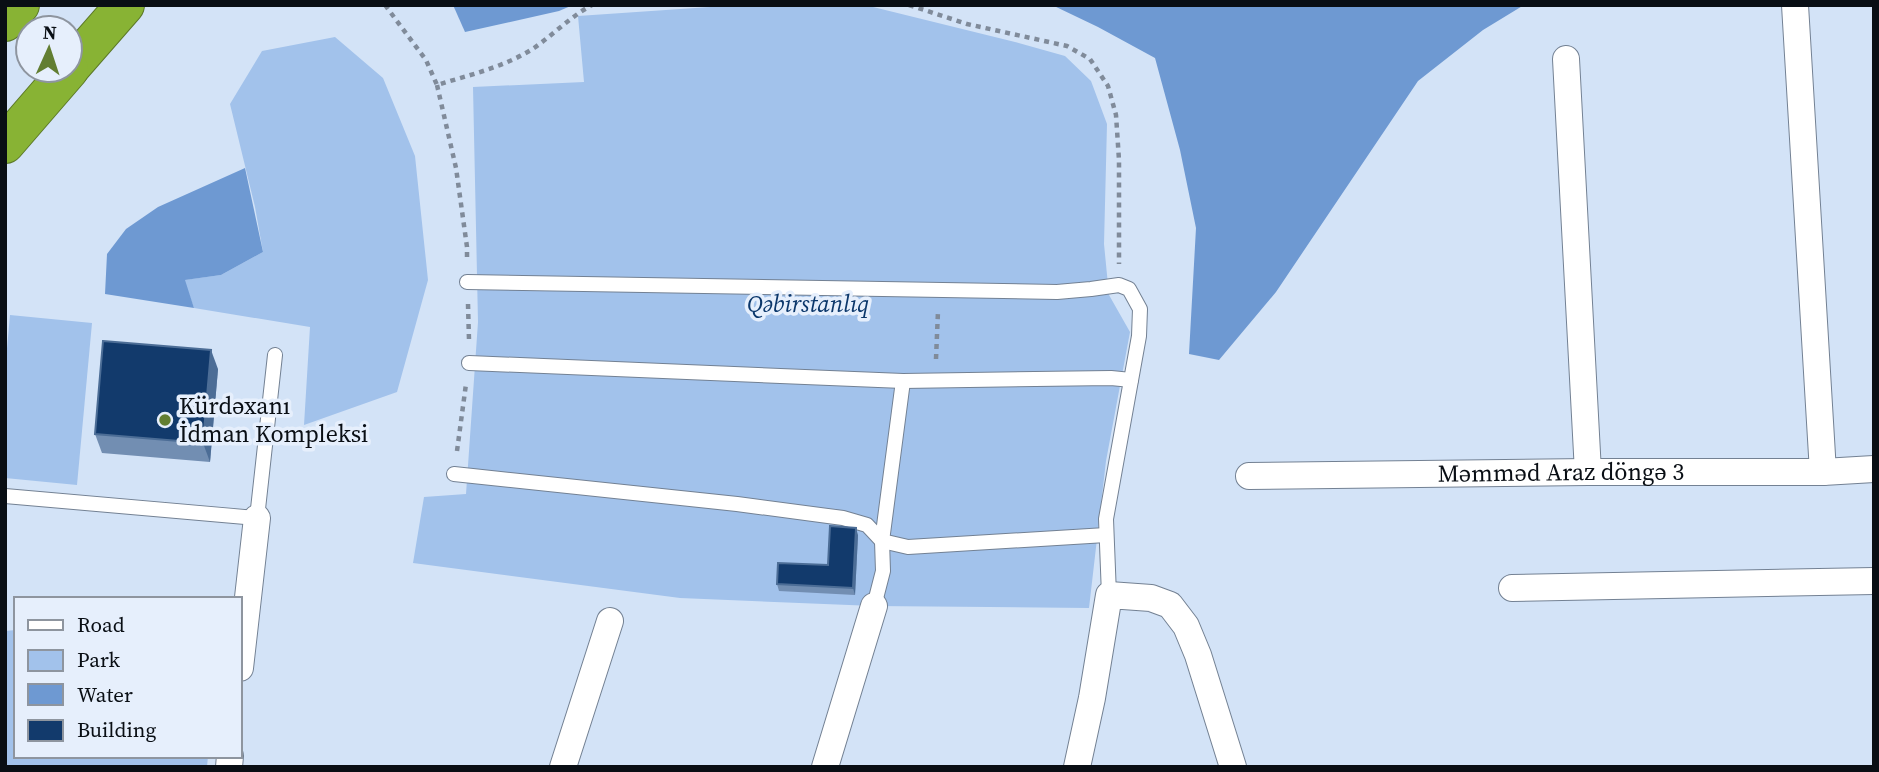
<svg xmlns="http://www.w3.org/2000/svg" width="1879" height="772" viewBox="0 0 1879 772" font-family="'Source Serif 4',serif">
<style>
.green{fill:#a2c2eb}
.water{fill:#6e99d2}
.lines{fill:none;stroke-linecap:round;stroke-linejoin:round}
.lane-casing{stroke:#738193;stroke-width:16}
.street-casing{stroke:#738193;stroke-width:28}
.highway-casing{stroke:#5c7929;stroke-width:40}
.path{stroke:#808b9a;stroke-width:4.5;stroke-dasharray:5 5;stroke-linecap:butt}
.lane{stroke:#fff;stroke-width:14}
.street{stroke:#fff;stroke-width:26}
.highway{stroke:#88b334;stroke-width:38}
.wall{fill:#728eb2}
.shaded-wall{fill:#4c6d96}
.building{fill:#123a6c;stroke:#4c6d96;stroke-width:2}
.poi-dot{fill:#627e32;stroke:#e6effc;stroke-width:2.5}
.labels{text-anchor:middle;stroke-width:7;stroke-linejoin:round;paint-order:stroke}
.park-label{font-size:24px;font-style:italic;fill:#0b376b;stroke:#e6effc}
.poi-label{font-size:24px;fill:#090e14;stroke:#e6effc;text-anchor:start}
.street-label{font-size:24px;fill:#090e14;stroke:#e6effc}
</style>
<rect width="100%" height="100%" fill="#d3e3f7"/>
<g class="green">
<polygon points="739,5 865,5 1015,42 1065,56 1091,81 1107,124 1104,244 1109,295 1130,332 1106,461 1089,608 874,606 680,598 413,563 424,497 466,494 478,322 473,87 584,82 578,16"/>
<polygon points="335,37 383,78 415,156 428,280 397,392 304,425 310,327 194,308 184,280 221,275 263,252 255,207 230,104 262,51"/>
<polygon points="10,315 92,323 77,485 5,478 5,371"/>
<polygon points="16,630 16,756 208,756 207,767 5,767 5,631"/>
</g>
<g class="water">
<polygon points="453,5 573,5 559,11 465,32"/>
<polygon points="1052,5 1524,5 1483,30 1418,81 1276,292 1219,360 1189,354 1196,228 1180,150 1155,58 1098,27"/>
<polygon points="245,168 263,252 221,275 185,280 194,308 105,294 107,254 126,229 158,207"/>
</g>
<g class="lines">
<g class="lane-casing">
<g id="lane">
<polyline points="467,282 1057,292 1091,289 1119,285 1129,289 1140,309 1139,336 1106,519 1109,595"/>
<polyline points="469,363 903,381 1111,378 1131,380"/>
<polyline points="454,474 737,504 843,518 867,525 882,541 908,547 1106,535"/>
<polyline points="5,496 257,518 275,355"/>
<polyline points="874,606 883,571 882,541 903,381"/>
</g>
</g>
<g class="street-casing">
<g id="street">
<polyline points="1795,5 1823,472"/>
<polyline points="1566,59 1588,472"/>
<path id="s1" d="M1249,476L1588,472H1823L1874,469"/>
<polyline points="1512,588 1874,581"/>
<polyline points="240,668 257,518"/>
<polyline points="229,767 230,756"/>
<polyline points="563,767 610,621"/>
<polyline points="825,767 874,606"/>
<polyline points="1077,767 1092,698 1109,595 1151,598 1170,605 1186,626 1198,655 1233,767"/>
</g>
</g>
<g class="highway-casing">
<g id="highway">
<polyline points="5,22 20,5"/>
<polyline points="70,68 125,5"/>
<polyline points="5,144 69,70"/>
</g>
</g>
<g class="path">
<path d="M385,5L426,60L437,85C469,75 505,67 534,48C554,34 570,17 592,5"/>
<polyline points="909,5 967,24 1067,46 1090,59 1108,86 1116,115 1119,160 1119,264"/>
<polyline points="437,85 456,168 467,247 467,260"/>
<polyline points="468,304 469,340"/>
<polyline points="936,359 938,311"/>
<polyline points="457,451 466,384"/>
</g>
<use href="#lane" class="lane"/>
<use href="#street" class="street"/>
<use href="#highway" class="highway"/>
</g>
<g class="wall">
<polygon points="218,369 210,462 102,453 95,434"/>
<polygon points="858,535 855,595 779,591 777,584 828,565"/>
</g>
<g class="shaded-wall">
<polygon points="211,350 218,369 210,462 203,443"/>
<polygon points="856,528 858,535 855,595 853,588"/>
</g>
<g class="building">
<polygon points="103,341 211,350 203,443 95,434"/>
<polygon points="830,526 856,528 853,588 777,584 778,563 828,565"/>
</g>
<circle class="poi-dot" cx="165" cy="420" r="7"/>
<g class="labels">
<g class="park-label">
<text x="808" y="312">Qəbirstanlıq</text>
</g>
<g class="poi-label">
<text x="179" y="414">Kürdəxanı<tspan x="179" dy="28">İdman Kompleksi</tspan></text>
</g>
<g class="street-label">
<text dy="8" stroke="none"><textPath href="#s1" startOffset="312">Məmməd Araz döngə 3</textPath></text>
</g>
</g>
<rect width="1879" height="772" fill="none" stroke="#090e14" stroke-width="14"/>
<rect x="14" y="597" width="228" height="161" fill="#e6effc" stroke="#8e959f" stroke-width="2"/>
<rect x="28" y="620" width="35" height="10" fill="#ffffff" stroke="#8e959f" stroke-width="2"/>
<text x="77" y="632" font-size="21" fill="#090e14">Road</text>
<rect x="28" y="650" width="35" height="21" fill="#a2c2eb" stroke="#8e959f" stroke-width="2"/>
<text x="77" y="667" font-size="21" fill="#090e14">Park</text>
<rect x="28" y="684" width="35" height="21" fill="#6e99d2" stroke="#8e959f" stroke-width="2"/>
<text x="77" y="702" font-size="21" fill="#090e14">Water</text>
<rect x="28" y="720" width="35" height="21" fill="#123a6c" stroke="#8e959f" stroke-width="2"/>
<text x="77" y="737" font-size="21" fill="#090e14">Building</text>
<g transform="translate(49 49) rotate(3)"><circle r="33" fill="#e6effc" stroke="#8e959f" stroke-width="2"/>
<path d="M0-5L12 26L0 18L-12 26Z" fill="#627e32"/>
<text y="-10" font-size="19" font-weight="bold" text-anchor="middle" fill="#090e14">N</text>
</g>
</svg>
